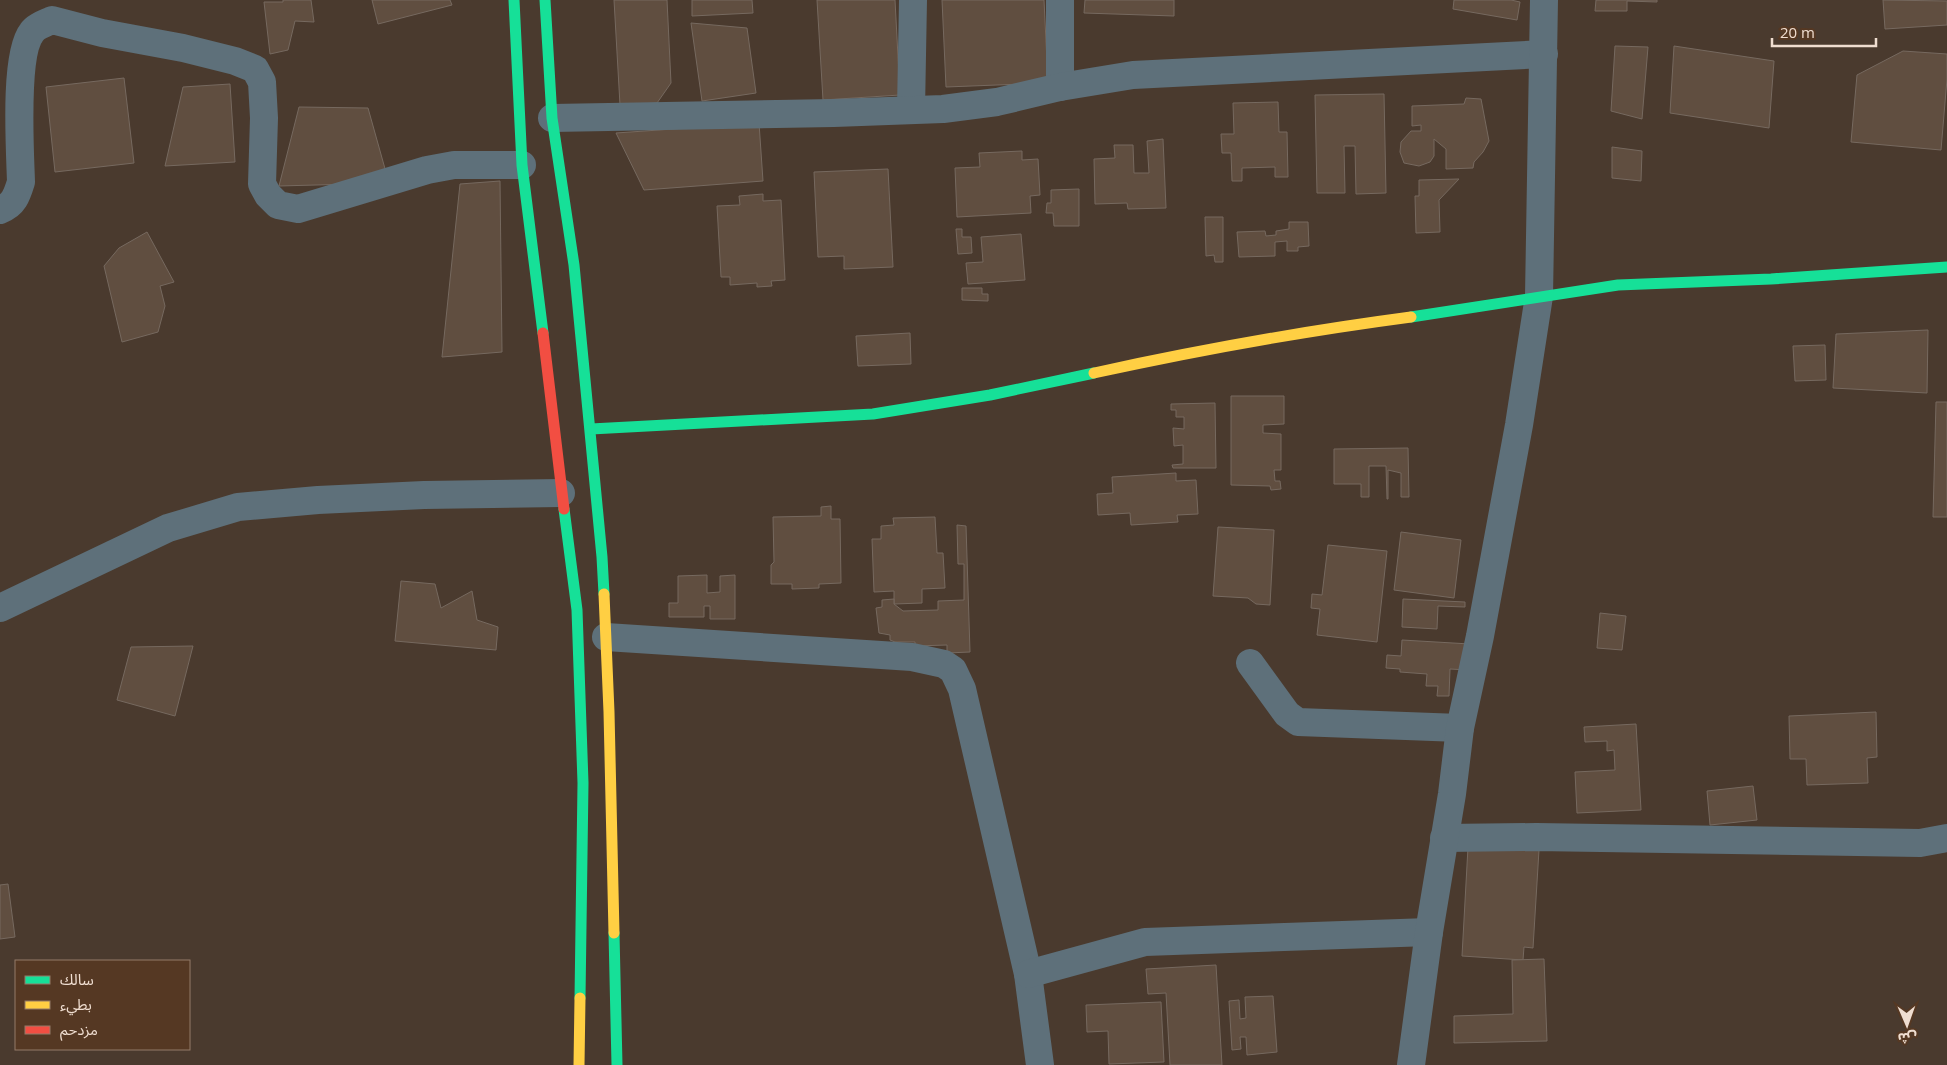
<svg xmlns="http://www.w3.org/2000/svg" width="1947" height="1065" viewBox="0 0 1947 1065" font-family="'Open Sans','Noto Sans Arabic',sans-serif">
<style>
.building{fill:#604e40;stroke:#76695f}
.lines{fill:none;stroke-linecap:round;stroke-linejoin:round}
.street{stroke:#5e707a;stroke-width:28}
.fast{stroke:#16e098;stroke-width:11}
.slow{stroke:#ffcf43;stroke-width:11}
.jam{stroke:#f24e42;stroke-width:11}
</style>
<rect width="100%" height="100%" fill="#4a3a2e"/>
<g class="building">
<polygon points="283,0 311,0 314,22 295,21 288,50 270,54 264,2 283,2"/>
<polygon points="372,0 450,0 452,5 378,24"/>
<polygon points="614,0 667,0 671,83 657,103 620,105"/>
<polygon points="692,0 752,0 753,13 692,16"/>
<polygon points="817,0 895,0 900,95 823,100"/>
<polygon points="942,0 1044,0 1048,83 946,87"/>
<polygon points="1085,0 1174,0 1174,16 1084,13"/>
<polygon points="1454,0 1511,0 1520,2 1517,20 1453,9"/>
<polygon points="1596,0 1657,0 1657,2 1627,1 1627,11 1595,11"/>
<polygon points="1883,0 1947,1 1947,25 1885,29"/>
<polygon points="691,23 747,28 756,93 702,101"/>
<polygon points="1615,46 1648,47 1642,119 1611,111"/>
<polygon points="1674,46 1774,61 1769,128 1670,113"/>
<polygon points="1903,51 1947,54 1947,79 1941,150 1851,142 1857,75"/>
<polygon points="124,78 134,163 55,172 46,87"/>
<polygon points="230,84 235,162 165,166 183,87"/>
<polygon points="1384,94 1386,193 1356,194 1355,146 1344,146 1345,193 1317,193 1315,95"/>
<polygon points="1466,98 1481,99 1489,141 1483,152 1474,162 1473,168 1446,169 1446,149 1434,139 1434,156 1430,162 1419,166 1404,163 1400,152 1401,142 1411,131 1421,131 1421,125 1412,126 1412,106 1464,104"/>
<polygon points="1278,102 1279,132 1287,132 1288,177 1275,177 1275,167 1242,168 1242,181 1232,181 1231,153 1222,153 1221,134 1234,134 1233,103"/>
<polygon points="299,107 368,108 389,183 279,186"/>
<polygon points="759,123 763,181 644,190 616,133"/>
<polygon points="1163,139 1166,208 1128,209 1127,203 1095,204 1094,159 1115,158 1114,145 1133,145 1134,173 1149,173 1147,141"/>
<polygon points="1612,147 1642,151 1641,181 1612,178"/>
<polygon points="1022,151 1022,160 1038,159 1040,195 1030,196 1031,213 957,217 955,168 980,167 979,153"/>
<polygon points="888,169 893,267 844,269 844,256 818,257 814,172"/>
<polygon points="1459,179 1439,200 1440,232 1416,233 1415,196 1419,196 1419,180"/>
<polygon points="500,181 502,352 442,357 460,184"/>
<polygon points="1079,189 1079,226 1054,226 1053,213 1046,213 1047,203 1051,203 1051,190"/>
<polygon points="763,194 763,201 781,200 785,280 771,281 772,286 757,287 757,283 730,285 730,277 721,277 717,206 740,205 739,196"/>
<polygon points="1205,217 1223,217 1223,262 1215,262 1214,255 1206,256"/>
<polygon points="1289,222 1308,222 1309,246 1298,247 1298,251 1287,251 1287,241 1275,242 1275,256 1239,257 1237,232 1265,231 1266,236 1276,235 1276,231 1289,229"/>
<polygon points="956,229 962,229 962,237 971,237 972,253 958,254"/>
<polygon points="147,232 174,282 160,286 165,306 158,332 122,342 104,266 119,248"/>
<polygon points="1021,234 1025,280 968,284 966,263 983,262 981,237"/>
<polygon points="962,288 982,288 982,294 988,294 988,301 962,300"/>
<polygon points="1928,330 1927,393 1833,388 1836,334"/>
<polygon points="910,333 911,364 858,366 856,336"/>
<polygon points="1825,345 1826,380 1795,381 1793,346"/>
<polygon points="1231,396 1284,396 1284,424 1263,425 1263,433 1281,434 1281,470 1274,470 1275,481 1280,481 1281,489 1271,490 1270,486 1231,485"/>
<polygon points="1936,402 1947,402 1947,517 1933,517"/>
<polygon points="1215,403 1216,468 1173,468 1172,465 1183,464 1183,445 1174,446 1173,428 1184,429 1184,417 1176,417 1176,410 1171,410 1171,404"/>
<polygon points="1408,448 1409,497 1401,497 1401,473 1388,470 1388,499 1387,499 1386,466 1369,466 1369,497 1361,497 1361,484 1334,484 1334,449"/>
<polygon points="1176,473 1176,481 1196,480 1198,514 1177,515 1178,522 1131,525 1130,513 1098,515 1097,494 1113,493 1112,477"/>
<polygon points="831,506 831,519 840,519 841,583 819,584 819,588 792,589 792,584 771,584 771,565 774,562 773,517 821,516 821,507"/>
<polygon points="935,517 937,553 943,553 945,588 922,589 922,603 894,604 894,591 874,592 872,539 881,539 881,526 894,525 893,518"/>
<polygon points="957,525 966,526 970,652 947,653 947,645 915,646 915,642 895,642 890,640 890,635 879,633 876,608 882,607 882,600 894,599 894,604 903,611 938,610 938,601 964,600 964,564 958,564"/>
<polygon points="1218,527 1274,530 1270,605 1256,604 1248,598 1213,596"/>
<polygon points="1401,532 1461,540 1454,598 1394,590"/>
<polygon points="1328,545 1387,551 1377,642 1317,635 1320,609 1311,608 1312,594 1322,595"/>
<polygon points="707,575 707,593 720,592 720,576 735,575 735,619 710,619 710,606 704,606 704,617 669,617 669,603 678,603 678,576"/>
<polygon points="401,581 435,584 441,608 472,591 477,620 498,627 496,650 395,641"/>
<polygon points="1403,599 1465,602 1465,607 1438,606 1437,629 1402,627"/>
<polygon points="1600,613 1626,616 1622,650 1597,648"/>
<polygon points="1402,640 1470,644 1468,670 1450,669 1449,696 1437,696 1438,686 1426,686 1427,674 1400,672 1400,669 1386,668 1387,655 1401,656"/>
<polygon points="193,646 175,716 117,700 131,647"/>
<polygon points="1876,712 1877,757 1867,758 1868,783 1807,785 1806,759 1790,759 1789,716"/>
<polygon points="1636,724 1641,810 1577,813 1575,772 1615,770 1614,750 1607,751 1607,741 1585,742 1584,727"/>
<polygon points="1753,786 1757,820 1710,825 1707,791"/>
<polygon points="1468,847 1539,850 1533,948 1524,947 1523,960 1462,956"/>
<polygon points="8,884 15,937 0,939 0,885"/>
<polygon points="1544,959 1547,1041 1454,1043 1454,1016 1513,1014 1512,960"/>
<polygon points="1216,965 1222,1065 1170,1065 1166,993 1148,994 1146,969"/>
<polygon points="1273,996 1277,1052 1247,1055 1246,1037 1240,1037 1241,1049 1232,1050 1229,1001 1239,1000 1240,1019 1246,1018 1245,997"/>
<polygon points="1161,1002 1164,1062 1109,1064 1108,1031 1087,1032 1086,1005"/>
</g>
<g class="lines">
<g class="street">
<polyline points="1060,0 1060,87"/>
<polyline points="911,110 913,0"/>
<polyline points="552,118 834,113 943,109 997,102 1060,87 1133,75 1544,54"/>
<path d="M0,210C14,205 17,195 21,182C20,149 14,54 32,32C36,26 46,23 52,20L102,33L183,48L235,61L255,69L262,82L264,118L262,184L268,195L278,205L298,209L427,170L454,165H522"/>
<polyline points="0,608 168,528 238,507 318,500 424,495 561,493"/>
<polyline points="606,637 912,657 944,664 953,670 962,689 1028,974 1040,1065"/>
<polyline points="1250,663 1287,714 1298,722 1460,728"/>
<polyline points="1444,838 1536,837 1920,843 1947,838"/>
<polyline points="1028,974 1145,942 1429,932"/>
<polyline points="1411,1065 1429,932 1452,794 1460,728 1480,636 1519,425 1539,296 1544,0"/>
</g>
<g class="fast">
<polyline points="514,0 522,165 543,333"/>
<polyline points="545,0 552,118 574,265 602,557 604,594"/>
<polyline points="1411,317 1618,285 1771,279 1947,267"/>
<polyline points="591,429 873,414 990,395 1094,373"/>
<polyline points="564,509 577,610 583,783 580,998"/>
<polyline points="614,933 617,1065"/>
</g>
<g class="slow">
<path d="M1094,373C1199,350 1305,331 1411,317"/>
<polyline points="604,594 609,712 614,933"/>
<polyline points="579,1065 580,998"/>
</g>
<polyline class="jam" points="543,333 564,509"/>
</g>
<rect x="15" y="960" width="175" height="90" fill="#553823" stroke="#937a68"/>
<rect x="25" y="976" width="25" height="8" fill="#16e098" stroke="#937a68"/>
<text x="60" y="985" font-size="15" fill="#efddd0">سالك</text>
<rect x="25" y="1001" width="25" height="8" fill="#ffcf43" stroke="#937a68"/>
<text x="60" y="1010" font-size="15" fill="#efddd0">بطيء</text>
<rect x="25" y="1026" width="25" height="8" fill="#f24e42" stroke="#937a68"/>
<text x="60" y="1035" font-size="15" fill="#efddd0">مزدحم</text>
<g transform="translate(1907 1025) rotate(178)" stroke="#553823" stroke-width="4" paint-order="stroke">
<path d="M0-4L9 19L0 12L-9 19Z" fill="#efddd0"/>
<text y="-8" font-size="14" font-weight="bold" text-anchor="middle" fill="#efddd0">ش</text>
</g>
<path d="M1772 38v8h104v-8" fill="none" stroke="#efddd0" stroke-width="2.5"/>
<text x="1780" y="38" font-size="15" fill="#efddd0" stroke="#553823" stroke-width="4" paint-order="stroke">20 m</text>
</svg>
